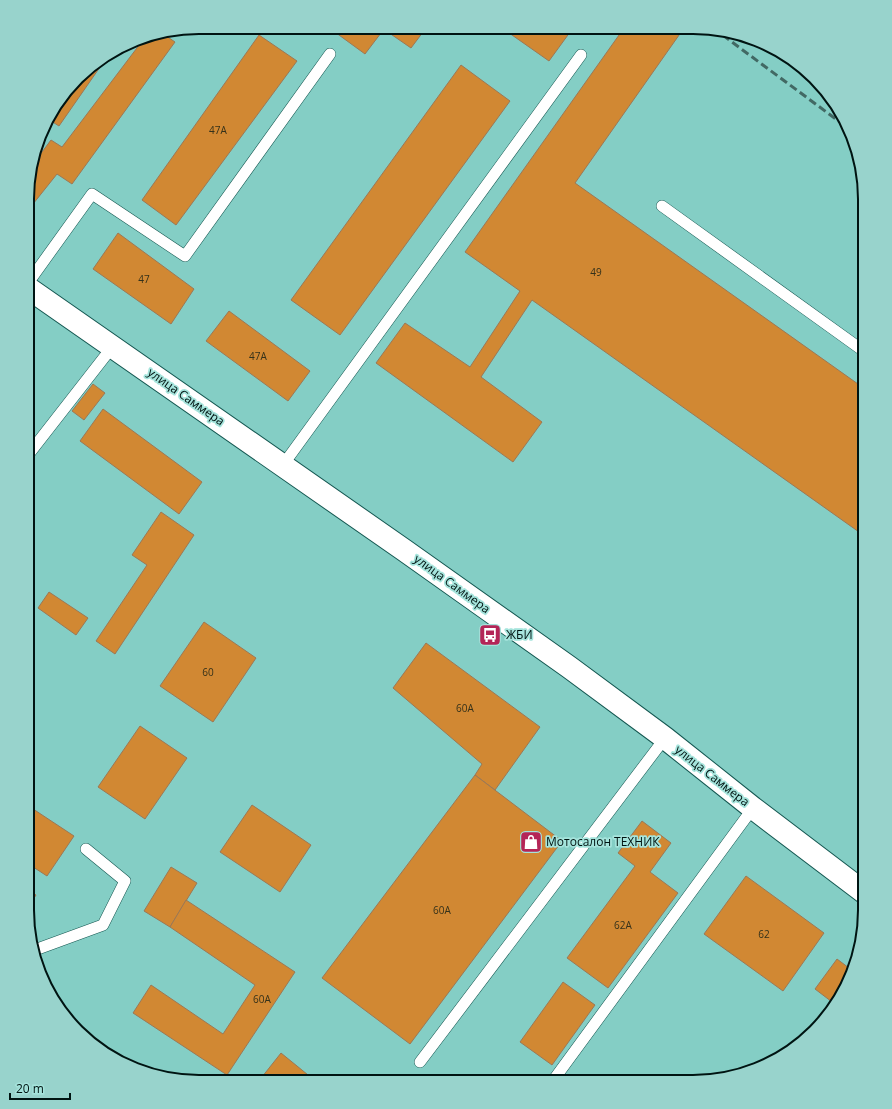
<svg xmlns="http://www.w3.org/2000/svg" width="892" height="1109" viewBox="0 0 892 1109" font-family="'Open Sans',sans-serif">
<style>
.built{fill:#84cec5}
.building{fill:#d18833;stroke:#9b7856}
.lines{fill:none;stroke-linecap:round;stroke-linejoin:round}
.lane-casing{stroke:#145751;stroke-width:12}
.secondary-casing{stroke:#145751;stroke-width:24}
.lane{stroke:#fff;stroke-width:11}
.secondary{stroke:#fff;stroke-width:22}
.rail{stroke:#426964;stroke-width:3;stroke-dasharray:8 4;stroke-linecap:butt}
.labels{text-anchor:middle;stroke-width:3.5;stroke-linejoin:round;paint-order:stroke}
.number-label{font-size:10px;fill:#34311a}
.street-label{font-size:12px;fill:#001412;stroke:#a5e4dc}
.poi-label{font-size:12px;fill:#001412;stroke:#a5e4dc;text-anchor:start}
.rim{fill:none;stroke:#001412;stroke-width:2}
</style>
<rect width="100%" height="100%" fill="#98d7cf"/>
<polygon class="built" points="199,27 716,29 789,56 842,113 859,154 865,199 865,922 856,965 836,1005 779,1059 704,1082 187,1082 144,1073 104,1053 50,996 33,954 27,910 29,176 50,113 86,69 143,36"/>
<g class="building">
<polygon points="328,27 382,28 384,29 365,54"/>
<polygon points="382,28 426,28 411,48"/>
<polygon points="502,28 573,28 549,61"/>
<polygon points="624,28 684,28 575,183 865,389 865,524 859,532 532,300 481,377 542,422 513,462 376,363 405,323 470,367 520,291 465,252"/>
<polygon points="162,33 175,42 72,184 57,174 29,209 33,217 28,223 29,176 33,164 51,140 62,147 146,36"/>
<polygon points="259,35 297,61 176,225 142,200"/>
<polygon points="107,57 59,126 48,119 50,113 86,69"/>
<polygon points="461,65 510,101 340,335 291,300"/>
<polygon points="118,233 194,289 171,324 93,269"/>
<polygon points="229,311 310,371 288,401 206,341"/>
<polygon points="28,366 33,370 28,377"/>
<polygon points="93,384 105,393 84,420 72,411"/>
<polygon points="103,409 202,482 179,514 80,441"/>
<polygon points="161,512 194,535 115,654 96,641 147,565 132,555"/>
<polygon points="49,592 88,618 76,635 38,608"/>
<polygon points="204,622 256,658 213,722 160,686"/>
<polygon points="426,643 540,727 495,790 475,775 482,764 393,688"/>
<polygon points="140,726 187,758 145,819 98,787"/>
<polygon points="475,775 562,841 410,1044 322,978"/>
<polygon points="27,805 74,836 47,876 27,863"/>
<polygon points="252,805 311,845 280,892 220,852"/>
<polygon points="642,821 671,843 650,872 678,893 608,988 567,958 635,866 618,853"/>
<polygon points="171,867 197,883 170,927 144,911"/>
<polygon points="746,876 824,933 783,991 704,934"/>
<polygon points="27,889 36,895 27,909"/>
<polygon points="186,900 295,972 227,1075 133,1013 151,985 223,1034 255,985 170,927"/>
<polygon points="837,959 853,971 836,1005 815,989"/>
<polygon points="563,982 595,1005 552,1065 520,1042"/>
<polygon points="281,1053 313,1079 311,1082 258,1082"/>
</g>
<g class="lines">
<g class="lane-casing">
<g id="lane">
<polyline points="662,206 865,352"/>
<polyline points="28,283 92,194 185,256 330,54"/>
<polyline points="28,455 113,346"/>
<polyline points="283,465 581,55"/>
<polyline points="32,951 103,925 125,881 86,849"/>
<polyline points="420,1062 665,738"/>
<polyline points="552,1082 753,808"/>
</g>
</g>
<g class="secondary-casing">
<polyline id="secondary" points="28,288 404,550 569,667 665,738 753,808 865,893"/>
</g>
<use href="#lane" class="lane"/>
<use href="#secondary" class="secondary"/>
<polyline class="rail" points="713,28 848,128"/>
</g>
<defs>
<g id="bus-square" transform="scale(1.15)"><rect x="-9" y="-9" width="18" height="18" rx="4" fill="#b42557" stroke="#a5e4dc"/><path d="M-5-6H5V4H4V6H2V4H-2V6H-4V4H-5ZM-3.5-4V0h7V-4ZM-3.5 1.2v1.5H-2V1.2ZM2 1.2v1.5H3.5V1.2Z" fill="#fff"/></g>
<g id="shop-square" transform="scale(1.15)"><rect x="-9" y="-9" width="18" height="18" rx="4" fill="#b42557" stroke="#a5e4dc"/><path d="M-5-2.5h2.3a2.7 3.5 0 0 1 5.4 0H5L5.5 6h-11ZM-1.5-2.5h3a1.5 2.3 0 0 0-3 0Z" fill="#fff"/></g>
</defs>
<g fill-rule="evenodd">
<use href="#bus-square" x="490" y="635"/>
<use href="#shop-square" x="531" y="842"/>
</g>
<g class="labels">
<g class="number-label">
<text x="218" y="134">47А</text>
<text x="596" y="276">49</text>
<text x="144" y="283">47</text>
<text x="258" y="360">47А</text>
<text x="208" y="676">60</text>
<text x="465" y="712">60А</text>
<text x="442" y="914">60А</text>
<text x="623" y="929">62А</text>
<text x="764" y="938">62</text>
<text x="262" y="1003">60А</text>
</g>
<g class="street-label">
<text transform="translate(186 397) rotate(35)" y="4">улица Саммера</text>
<text transform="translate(452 584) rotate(36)" y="4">улица Саммера</text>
<text transform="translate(712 776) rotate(38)" y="4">улица Саммера</text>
</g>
<g class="poi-label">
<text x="506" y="639">ЖБИ</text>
<text x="546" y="846">Мотосалон ТЕХНИК</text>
</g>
</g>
<path d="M0 0H892V1109H0ZM199 34H693A165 165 0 0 1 858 199V910A165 165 0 0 1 693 1075H199A165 165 0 0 1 34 910V199A165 165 0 0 1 199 34Z" fill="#98d3cc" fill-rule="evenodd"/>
<path class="rim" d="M199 34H693A165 165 0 0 1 858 199V910A165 165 0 0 1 693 1075H199A165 165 0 0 1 34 910V199A165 165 0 0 1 199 34Z"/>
<path d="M10 1093v6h60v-6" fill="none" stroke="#001412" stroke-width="2"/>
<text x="16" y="1093" font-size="12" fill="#001412" stroke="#a5e4dc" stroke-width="3" paint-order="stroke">20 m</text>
</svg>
